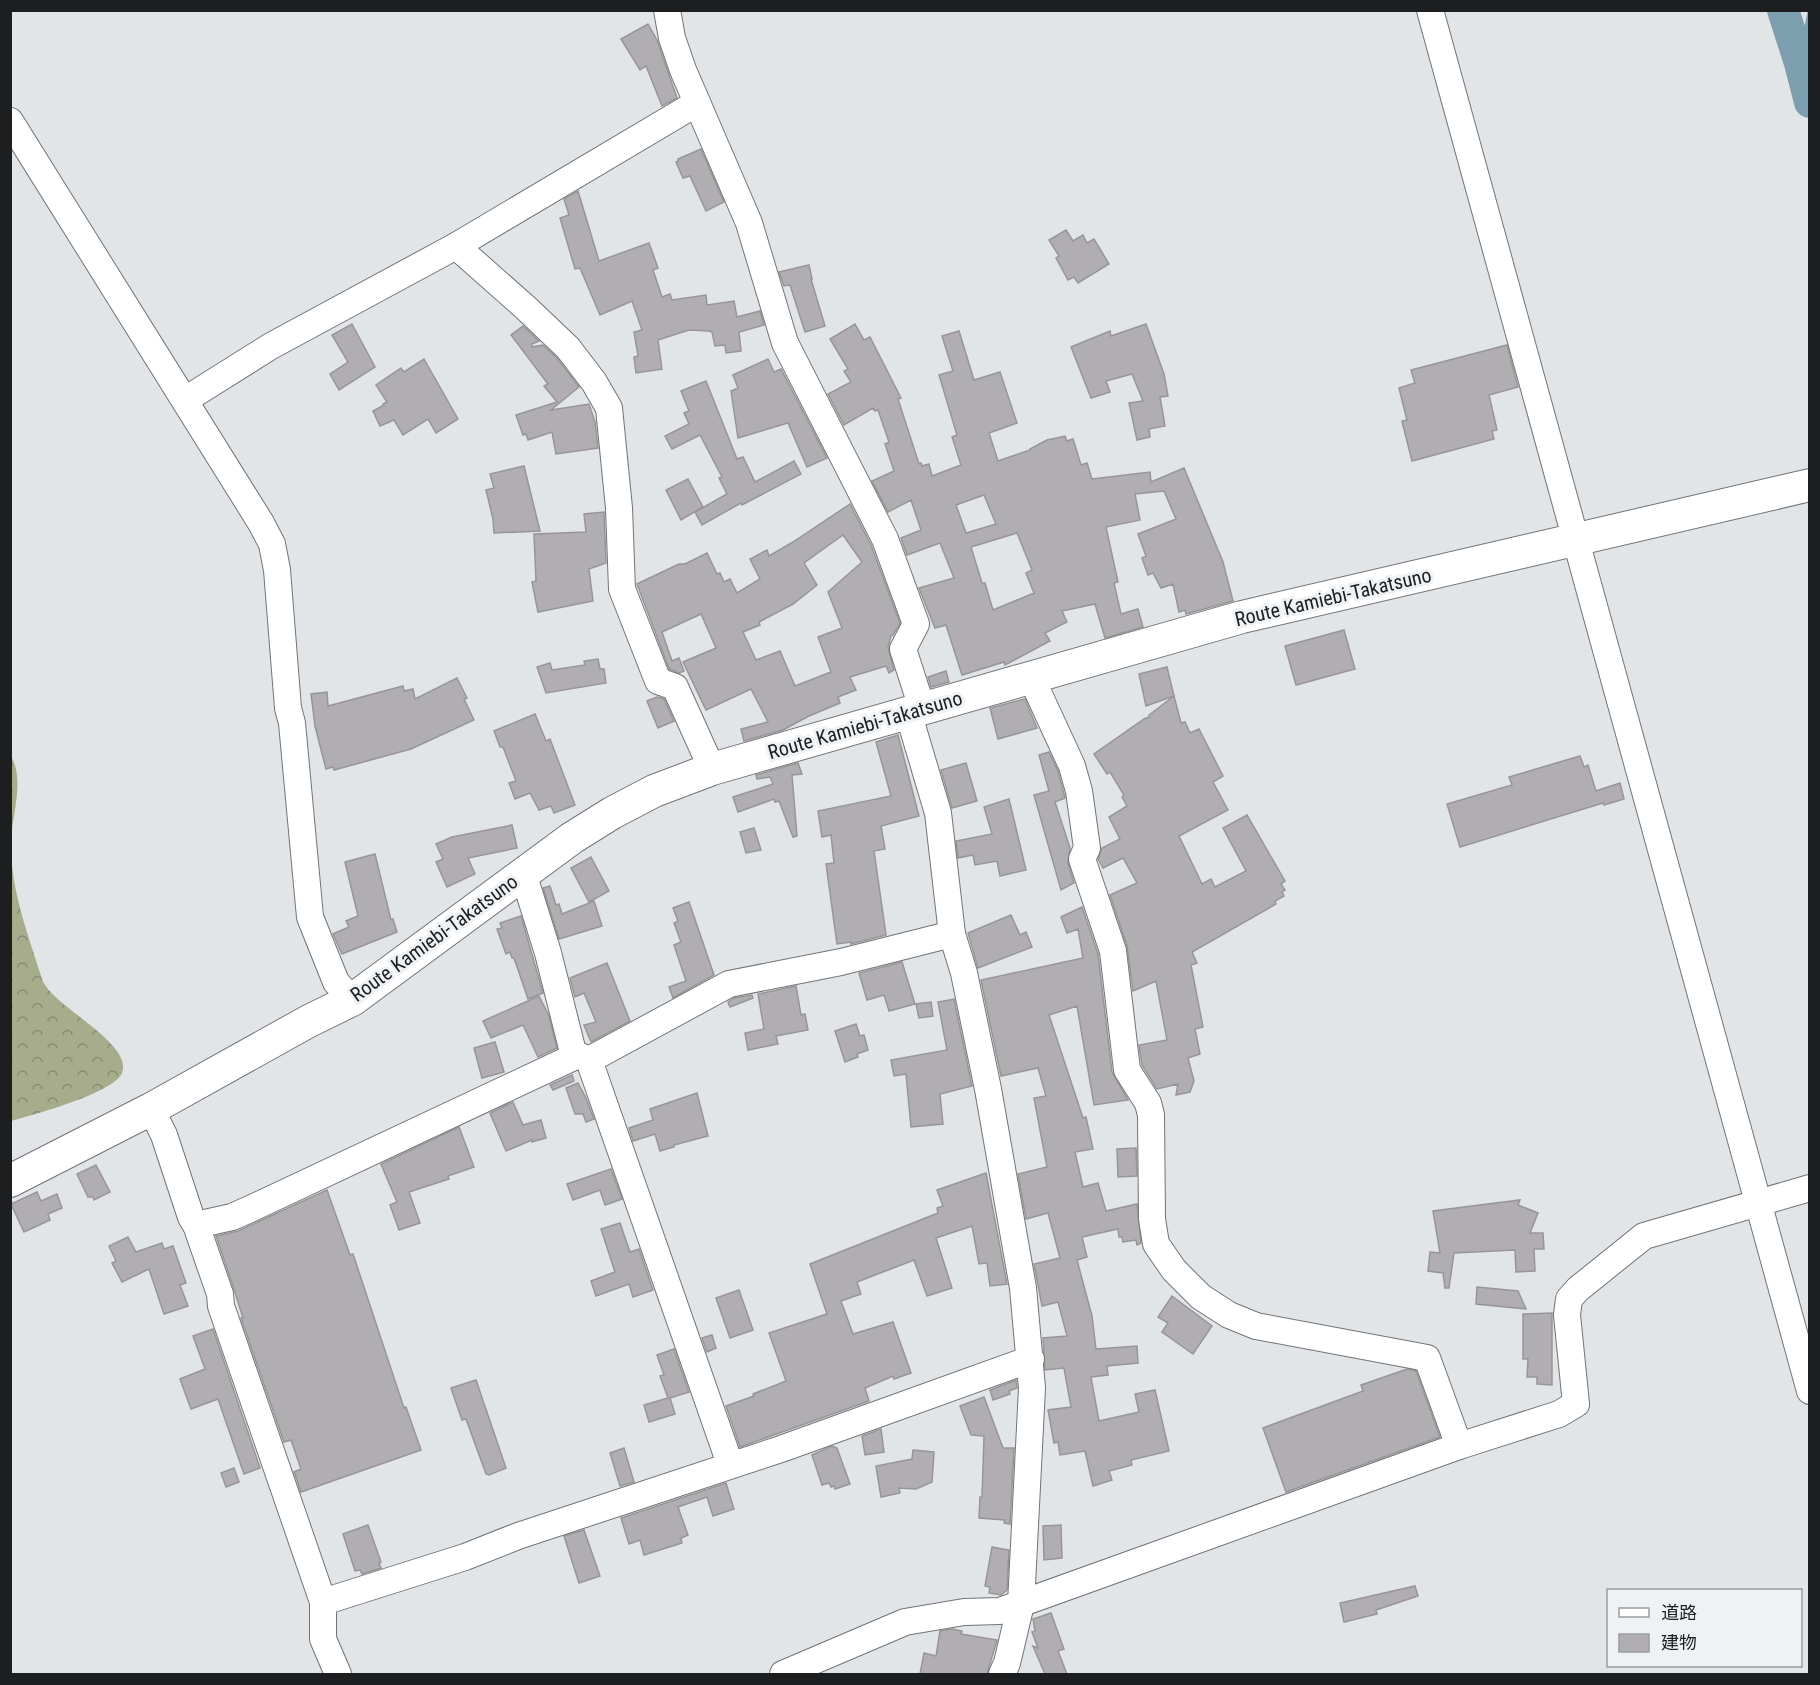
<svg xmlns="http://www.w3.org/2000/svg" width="1820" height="1685" viewBox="0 0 1820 1685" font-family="'Roboto Condensed','Noto Sans JP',sans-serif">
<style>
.forest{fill:url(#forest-crowns)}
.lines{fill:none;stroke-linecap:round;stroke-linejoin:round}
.stream{stroke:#7d9eaf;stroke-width:5}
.river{stroke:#7d9eaf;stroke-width:32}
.building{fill:#b1aeb2;stroke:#989598;stroke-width:1.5;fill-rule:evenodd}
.minor-casing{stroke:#717376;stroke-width:28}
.major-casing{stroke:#717376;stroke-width:34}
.minor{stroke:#fff;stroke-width:26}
.major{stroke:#fff;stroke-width:32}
.labels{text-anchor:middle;stroke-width:6;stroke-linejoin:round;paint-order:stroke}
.street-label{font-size:20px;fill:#1d1e1f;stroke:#eff2f5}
</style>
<defs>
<pattern id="forest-crowns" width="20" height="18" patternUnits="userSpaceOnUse" patternTransform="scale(1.5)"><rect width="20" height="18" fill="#a7ac8d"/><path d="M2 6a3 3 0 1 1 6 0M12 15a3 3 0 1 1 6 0" fill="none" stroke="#878b73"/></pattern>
</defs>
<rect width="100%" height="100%" fill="#e2e5e8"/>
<path class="forest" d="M11,756C25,780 12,815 11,841C10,889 28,934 42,979C50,1005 134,1043 122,1073C114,1093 33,1115 11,1121Z"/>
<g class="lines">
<polyline class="stream" points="1800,63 1810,12"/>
<polyline class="river" points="1783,10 1800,63 1810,102"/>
</g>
<g class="building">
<polygon points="648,24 657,40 677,98 662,106 646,66 640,70 621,39"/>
<polygon points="701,149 724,202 706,211 690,176 683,178 676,162 678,161 678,159"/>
<polygon points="578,191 599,261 649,243 658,268 653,270 662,297 670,294 672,300 706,295 707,305 734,301 737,317 760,311 764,325 739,332 741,351 726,353 725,345 715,346 712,332 709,331 689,330 658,340 662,369 636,373 634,357 638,356 634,332 642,330 632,301 600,315 580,268 575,269 560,218 569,215 564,199"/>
<polygon points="1066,230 1073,241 1083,235 1087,243 1094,239 1109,264 1078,283 1074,277 1068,280 1056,258 1059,256 1049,240"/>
<polygon points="809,265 812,279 811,279 825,326 805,332 790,285 784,286 779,272"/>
<polygon points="352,324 375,367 339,390 330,374 348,362 332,335"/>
<path d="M855,324L864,340L870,337L901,398L898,399L919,464L921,463L922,466L929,464L932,476L961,465L952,437L957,435L939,375L953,371L942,336L959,331L974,380L1000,372L1017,423L989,433L998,461L1030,450V449L1047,440L1065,436L1067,441L1073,439L1081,465L1087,463L1092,479L1150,472L1151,482L1184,468L1223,562L1233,601L1186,614L1185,610L1179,612L1173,584L1161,588L1153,573L1148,575L1142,558L1146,556L1138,534L1176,519L1164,491L1135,494L1140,520L1106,527L1118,582L1114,583L1121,614L1138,609L1143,627L1105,638L1095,604L1062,611L1067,622L1045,633L1050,641L1005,665L1004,662L962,675L946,625L935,628L919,588L954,578L940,543L907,555L901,538L921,530L911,500L888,512L872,481L894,471L885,444L889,442L878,410L875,411L873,408L844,425L828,394L851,382L844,371L848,369L830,339ZM984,495L996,524L966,533L956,505ZM1017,533L1032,570L1026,573L1034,593L993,610L985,583H982L971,547Z"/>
<polygon points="1146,324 1164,374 1168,396 1160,397 1165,426 1149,429 1150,437 1137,440 1129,403 1143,401 1132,374 1106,381 1110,392 1091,398 1071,347 1110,331 1111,336"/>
<polygon points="523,326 539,341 532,344 532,347 543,345 557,358 579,387 551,410 589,404 595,422 598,448 556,454 552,432 528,440 526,434 523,435 516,415 557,402 544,386 548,384 511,335"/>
<polygon points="1507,345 1518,387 1489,395 1497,430 1492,431 1494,439 1412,461 1402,421 1407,420 1399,388 1415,383 1411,370"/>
<polygon points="424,359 458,419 436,433 428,419 403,435 394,420 380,426 373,411 384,405 383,404 387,402 376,385 401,368 404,372"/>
<polygon points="768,359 774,372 781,369 827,458 807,467 788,423 738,438 731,391 738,388 733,375"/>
<polygon points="706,381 737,459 743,457 755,482 794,461 801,474 742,505 741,503 702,525 695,512 727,494 719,478 722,477 700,435 672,449 665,436 689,424 684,413 689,411 681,391"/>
<polygon points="524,466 540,531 494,533 493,519 486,490 494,488 490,474"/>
<polygon points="688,479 703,507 681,520 666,490"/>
<path d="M850,504L871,545L900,623L893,635L891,636L888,647L894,670L889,673L886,666L850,677L856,690L838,697L840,703L809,716L783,730L744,741L741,729L768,722L751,689L706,710L683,662L716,648L701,614L662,632L672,661L679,658L684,671L679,673L669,669L637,584L679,564H685L707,553L717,574L720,573L724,582L730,579L737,593L760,579L750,559L767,550L769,556L793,542ZM843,535L862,562L828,592L842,628L818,637L831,672L795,686L780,651L756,660L743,632L760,625L759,622L793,604L817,585L804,563Z"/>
<polygon points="604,512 606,563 589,569 593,601 538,612 532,582 536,581 534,534 586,532 584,514"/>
<polygon points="1344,630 1355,669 1296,685 1285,646"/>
<polygon points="598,659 600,669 604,669 606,683 546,693 537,667 550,663 552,670 585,665 584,661"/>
<polygon points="1167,667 1174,696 1146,706 1139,674"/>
<polygon points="946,671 949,682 931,687 928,677"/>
<polygon points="457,678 467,698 464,699 474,720 411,749 334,770 333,767 326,769 315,726 311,694 327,692 328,706 403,686 404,691 413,689 415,699"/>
<polygon points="1174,696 1181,723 1185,722 1190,733 1199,729 1223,776 1213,782 1228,810 1179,836 1202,884 1211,879 1215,887 1246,871 1223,828 1247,815 1285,881 1281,884 1285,890 1282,892 1284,896 1275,901 1276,904 1192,952 1197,963 1191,965 1203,1027 1195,1029 1200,1054 1188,1058 1194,1081 1190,1092 1176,1095 1178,1084 1157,1089 1142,1065 1139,1045 1167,1040 1156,981 1133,991 1127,946 1110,895 1137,883 1123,858 1103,868 1098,859 1102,848 1120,839 1109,817 1127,806 1122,797 1124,795 1110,772 1107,774 1094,754 1144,719 1149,717 1149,715"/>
<polygon points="657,697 664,699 674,721 658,728 647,701"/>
<polygon points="1025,699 1037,728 998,739 990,708"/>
<polygon points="535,714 546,741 550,739 575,805 554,813 551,806 539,810 530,793 515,799 509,783 516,781 503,747 500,747 494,731"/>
<polygon points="898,735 919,816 881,826 885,849 874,851 886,935 851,944 851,942 837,944 826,864 834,863 831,835 822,837 818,811 891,796 876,742"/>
<polygon points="1049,752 1058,771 1064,794 1065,798 1055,802 1070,848 1068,863 1074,883 1061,890 1034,795 1049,791 1039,755"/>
<polygon points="1580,756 1584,767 1588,765 1596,791 1620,783 1624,799 1604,805 1603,803 1460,847 1447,804 1512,785 1509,777"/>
<polygon points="798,763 802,774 792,775 797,836 793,837 779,801 775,802 774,799 738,812 733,797 773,784 770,777 757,779 756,775"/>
<polygon points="966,763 977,801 952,808 941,770"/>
<polygon points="1009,799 1026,870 1000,876 997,861 975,865 973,855 958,858 956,841 992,834 984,807"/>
<polygon points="512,825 517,848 468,858 475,874 447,887 436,862 443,859 436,844 452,837"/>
<polygon points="754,828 761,850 746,853 740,832"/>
<polygon points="375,854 391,920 393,919 397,932 342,954 333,934 349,927 346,921 358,916 345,862"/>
<polygon points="591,857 609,891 589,902 571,868"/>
<polygon points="550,886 556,905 559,904 562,914 594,901 602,926 559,939 543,888"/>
<polygon points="689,902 714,975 673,998 669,987 686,981 674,945 681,942 674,923 678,921 673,908"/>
<polygon points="1082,907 1098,954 1112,1072 1128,1100 1094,1105 1077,1006 1049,1015 1083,1118 1086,1117 1093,1149 1075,1152 1083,1187 1098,1183 1106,1211 1137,1204 1141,1243 1137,1245 1136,1240 1123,1242 1122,1237 1119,1237 1118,1229 1082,1237 1087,1257 1077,1260 1092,1316 1096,1349 1137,1346 1138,1363 1107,1366 1108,1375 1091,1377 1099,1421 1139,1412 1135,1394 1155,1390 1169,1451 1131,1460 1132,1465 1109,1471 1112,1480 1093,1486 1085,1451 1060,1455 1058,1442 1054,1443 1048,1410 1071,1407 1064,1368 1045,1370 1043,1338 1067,1336 1058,1302 1042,1306 1034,1264 1060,1258 1048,1213 1026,1219 1018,1174 1047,1167 1034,1098 1046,1096 1038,1068 1001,1076 981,980 1083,958 1078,929 1067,933 1061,917"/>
<polygon points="1011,915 1020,935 1026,932 1032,947 978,968 968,933"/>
<polygon points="521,916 543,993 528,999 514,958 512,958 510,952 506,954 497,929 502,928 500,923"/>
<polygon points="902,962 915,1004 889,1011 884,995 867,1000 859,973"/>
<polygon points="607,963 630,1021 591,1042 584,1025 596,1022 584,993 575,997 570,978"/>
<polygon points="796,986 801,1015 805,1014 808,1030 776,1036 778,1044 748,1050 745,1033 764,1029 758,994"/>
<polygon points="752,995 753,998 730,1007 728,1002 734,998"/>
<polygon points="539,996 549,1016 557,1048 538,1057 523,1025 491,1038 483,1021"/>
<polygon points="954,999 972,1086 940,1094 943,1124 911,1127 906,1074 894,1076 891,1060 947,1050 938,1002"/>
<polygon points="931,1002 933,1016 919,1018 916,1004"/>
<polygon points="856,1024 860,1036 864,1035 868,1050 857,1054 858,1057 845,1062 835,1031"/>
<polygon points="495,1042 504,1072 482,1078 474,1048"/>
<polygon points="572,1075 574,1081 553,1090 550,1085"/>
<polygon points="578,1083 586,1098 594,1119 586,1122 583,1114 575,1114 566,1088"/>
<polygon points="697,1093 708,1136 674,1145 674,1147 660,1151 655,1134 633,1141 629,1128 653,1120 650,1109"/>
<polygon points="513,1102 523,1125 541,1120 546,1138 532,1142 532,1140 506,1151 490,1113"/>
<polygon points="459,1127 474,1167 448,1176 449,1179 409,1192 420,1223 399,1230 390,1205 397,1202 381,1164"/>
<polygon points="1136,1148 1137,1176 1118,1177 1117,1149"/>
<polygon points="96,1165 110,1192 94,1200 93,1197 88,1197 77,1174"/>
<polygon points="611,1169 622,1199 605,1205 600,1190 573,1200 567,1184"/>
<polygon points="986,1173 1007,1284 990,1286 987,1263 979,1264 972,1226 936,1238 952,1288 927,1296 914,1260 857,1282 861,1294 841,1301 853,1334 893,1322 911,1373 894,1379 893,1376 865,1388 869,1401 740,1447 726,1406 754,1396 753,1394 786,1381 769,1333 827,1314 810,1264 938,1213 937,1208 943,1206 937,1190"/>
<polygon points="327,1190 350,1255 353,1254 404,1408 406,1407 421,1450 301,1492 294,1472 301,1469 291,1440 284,1442 241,1318 243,1318 234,1289 216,1236 238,1231"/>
<polygon points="37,1192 41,1201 57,1194 62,1208 48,1214 50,1220 24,1232 11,1204"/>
<polygon points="1520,1200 1518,1205 1538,1213 1530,1233 1543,1233 1544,1249 1534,1249 1535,1271 1516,1272 1515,1250 1454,1253 1449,1288 1445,1288 1443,1273 1428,1271 1430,1252 1440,1253 1433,1211"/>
<polygon points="620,1223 630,1252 639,1249 653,1290 633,1297 629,1284 596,1296 591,1281 615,1272 601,1229"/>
<polygon points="128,1237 136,1252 162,1243 164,1249 173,1246 186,1283 180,1285 188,1306 164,1314 149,1269 122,1282 112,1263 116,1261 109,1246"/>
<polygon points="1477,1287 1518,1291 1526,1309 1476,1304"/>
<polygon points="739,1290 753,1330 730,1338 716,1298"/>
<polygon points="1172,1296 1212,1326 1193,1354 1162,1332 1168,1323 1158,1317"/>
<polygon points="1552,1313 1552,1385 1537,1384 1537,1377 1527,1377 1528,1359 1523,1359 1523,1314"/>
<polygon points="213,1329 260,1468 244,1474 218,1399 191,1409 180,1379 205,1369 193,1336"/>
<polygon points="712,1335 716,1348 707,1352 702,1338"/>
<polygon points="674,1349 689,1392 670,1398 675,1414 649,1422 644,1405 668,1398 660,1376 664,1375 657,1355"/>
<polygon points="1407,1369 1416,1371 1440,1437 1286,1492 1263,1428 1363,1391 1361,1385"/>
<polygon points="476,1380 506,1468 489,1475 486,1474 466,1419 462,1420 451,1388"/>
<polygon points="1016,1380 1017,1388 1009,1391 1010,1394 993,1400 990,1390"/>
<polygon points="984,1397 1003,1448 1014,1448 1010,1524 1004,1523 1005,1520 979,1518 980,1497 982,1497 984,1436 971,1435 960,1406"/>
<polygon points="881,1429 884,1452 865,1455 862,1436"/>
<polygon points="832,1446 837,1448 850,1484 835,1489 834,1486 831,1487 829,1483 822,1485 812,1455"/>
<polygon points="624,1448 634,1482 620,1486 610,1453"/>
<polygon points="913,1450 934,1452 932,1482 916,1489 899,1488 900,1493 881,1497 876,1466 912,1459"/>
<polygon points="234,1468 239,1482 226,1487 221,1473"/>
<polygon points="726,1483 734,1509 713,1516 707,1497 678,1507 688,1535 681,1538 682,1543 644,1555 640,1540 629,1544 621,1518"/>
<polygon points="368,1525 381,1562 379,1563 381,1568 362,1574 360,1570 355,1571 343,1534"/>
<polygon points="1061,1525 1062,1558 1044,1560 1043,1526"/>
<polygon points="584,1530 600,1576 579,1583 564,1536"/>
<polygon points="992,1547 1009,1550 1007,1590 1001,1595 989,1593 990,1587 985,1586"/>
<polygon points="1415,1586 1418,1596 1376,1610 1377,1614 1344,1622 1340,1603"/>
<polygon points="1051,1613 1064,1649 1058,1651 1067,1674 1045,1674 1033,1646 1038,1648 1032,1632 1035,1631 1033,1619"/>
<polygon points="952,1629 962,1631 961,1634 997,1640 987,1674 920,1674 924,1653 936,1656 940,1631"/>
</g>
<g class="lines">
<g class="minor-casing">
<g id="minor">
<polyline points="667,10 672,38 683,70 749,223 785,343 885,539 916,624 903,649 922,708"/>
<polyline points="1430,10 1810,1391"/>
<polyline points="10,121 261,523 272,544 277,570 288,708 292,723 310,917 336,982 352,1000"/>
<polyline points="456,246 526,308 568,348 594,382 609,408 619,508 622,589 658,681 675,687 712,769"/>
<polyline points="185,400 271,346 456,246 697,103"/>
<polyline points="1031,677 1072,766 1079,791 1087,848 1082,859 1113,951 1127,1070 1148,1103 1151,1115 1152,1219 1156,1244 1174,1270 1201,1297 1229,1315 1256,1326 1427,1358 1459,1446"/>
<polyline points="908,712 938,813 952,934 964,973 988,1089 1023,1288 1032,1388 1021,1604 1007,1663 1002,1674"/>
<polyline points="523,873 548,953 574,1056"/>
<polyline points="589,1060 729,984 841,962 952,934"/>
<polyline points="151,1109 164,1135 191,1217 196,1225 220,1294 221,1306 323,1602 323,1639 338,1674"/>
<polyline points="196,1225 232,1217 250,1209 578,1055 589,1060 730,1464"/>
<polyline points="323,1602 465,1557 518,1536 781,1449 1031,1359"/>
<polyline points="783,1674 905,1622 964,1612 1000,1611 1459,1446 1559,1414 1576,1404 1567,1315 1569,1299 1578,1289 1644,1236 1810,1188"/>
</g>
</g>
<g class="major-casing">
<polyline id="major" points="10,1181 151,1109 309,1021 352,1000 572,838 612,813 654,791 712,769 1242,617 1810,485"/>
</g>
<use href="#minor" class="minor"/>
<use href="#major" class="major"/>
</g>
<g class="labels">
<g class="street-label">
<text transform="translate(1333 597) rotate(-13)" y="7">Route Kamiebi-Takatsuno</text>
<text transform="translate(865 725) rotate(-16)" y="7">Route Kamiebi-Takatsuno</text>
<text transform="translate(434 938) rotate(-36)" y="7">Route Kamiebi-Takatsuno</text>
</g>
</g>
<rect width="1820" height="1685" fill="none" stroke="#1d1e1f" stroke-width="24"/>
<rect x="1607" y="1589" width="195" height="78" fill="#eff2f5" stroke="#9b9d9f" stroke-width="1.5"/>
<rect x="1619" y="1608" width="30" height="9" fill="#ffffff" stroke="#9b9d9f" stroke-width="1.5"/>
<text x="1661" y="1619" font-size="18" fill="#1d1e1f">道路</text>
<rect x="1619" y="1634" width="30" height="18" fill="#b1aeb2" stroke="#9b9d9f" stroke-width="1.5"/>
<text x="1661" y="1649" font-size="18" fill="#1d1e1f">建物</text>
</svg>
